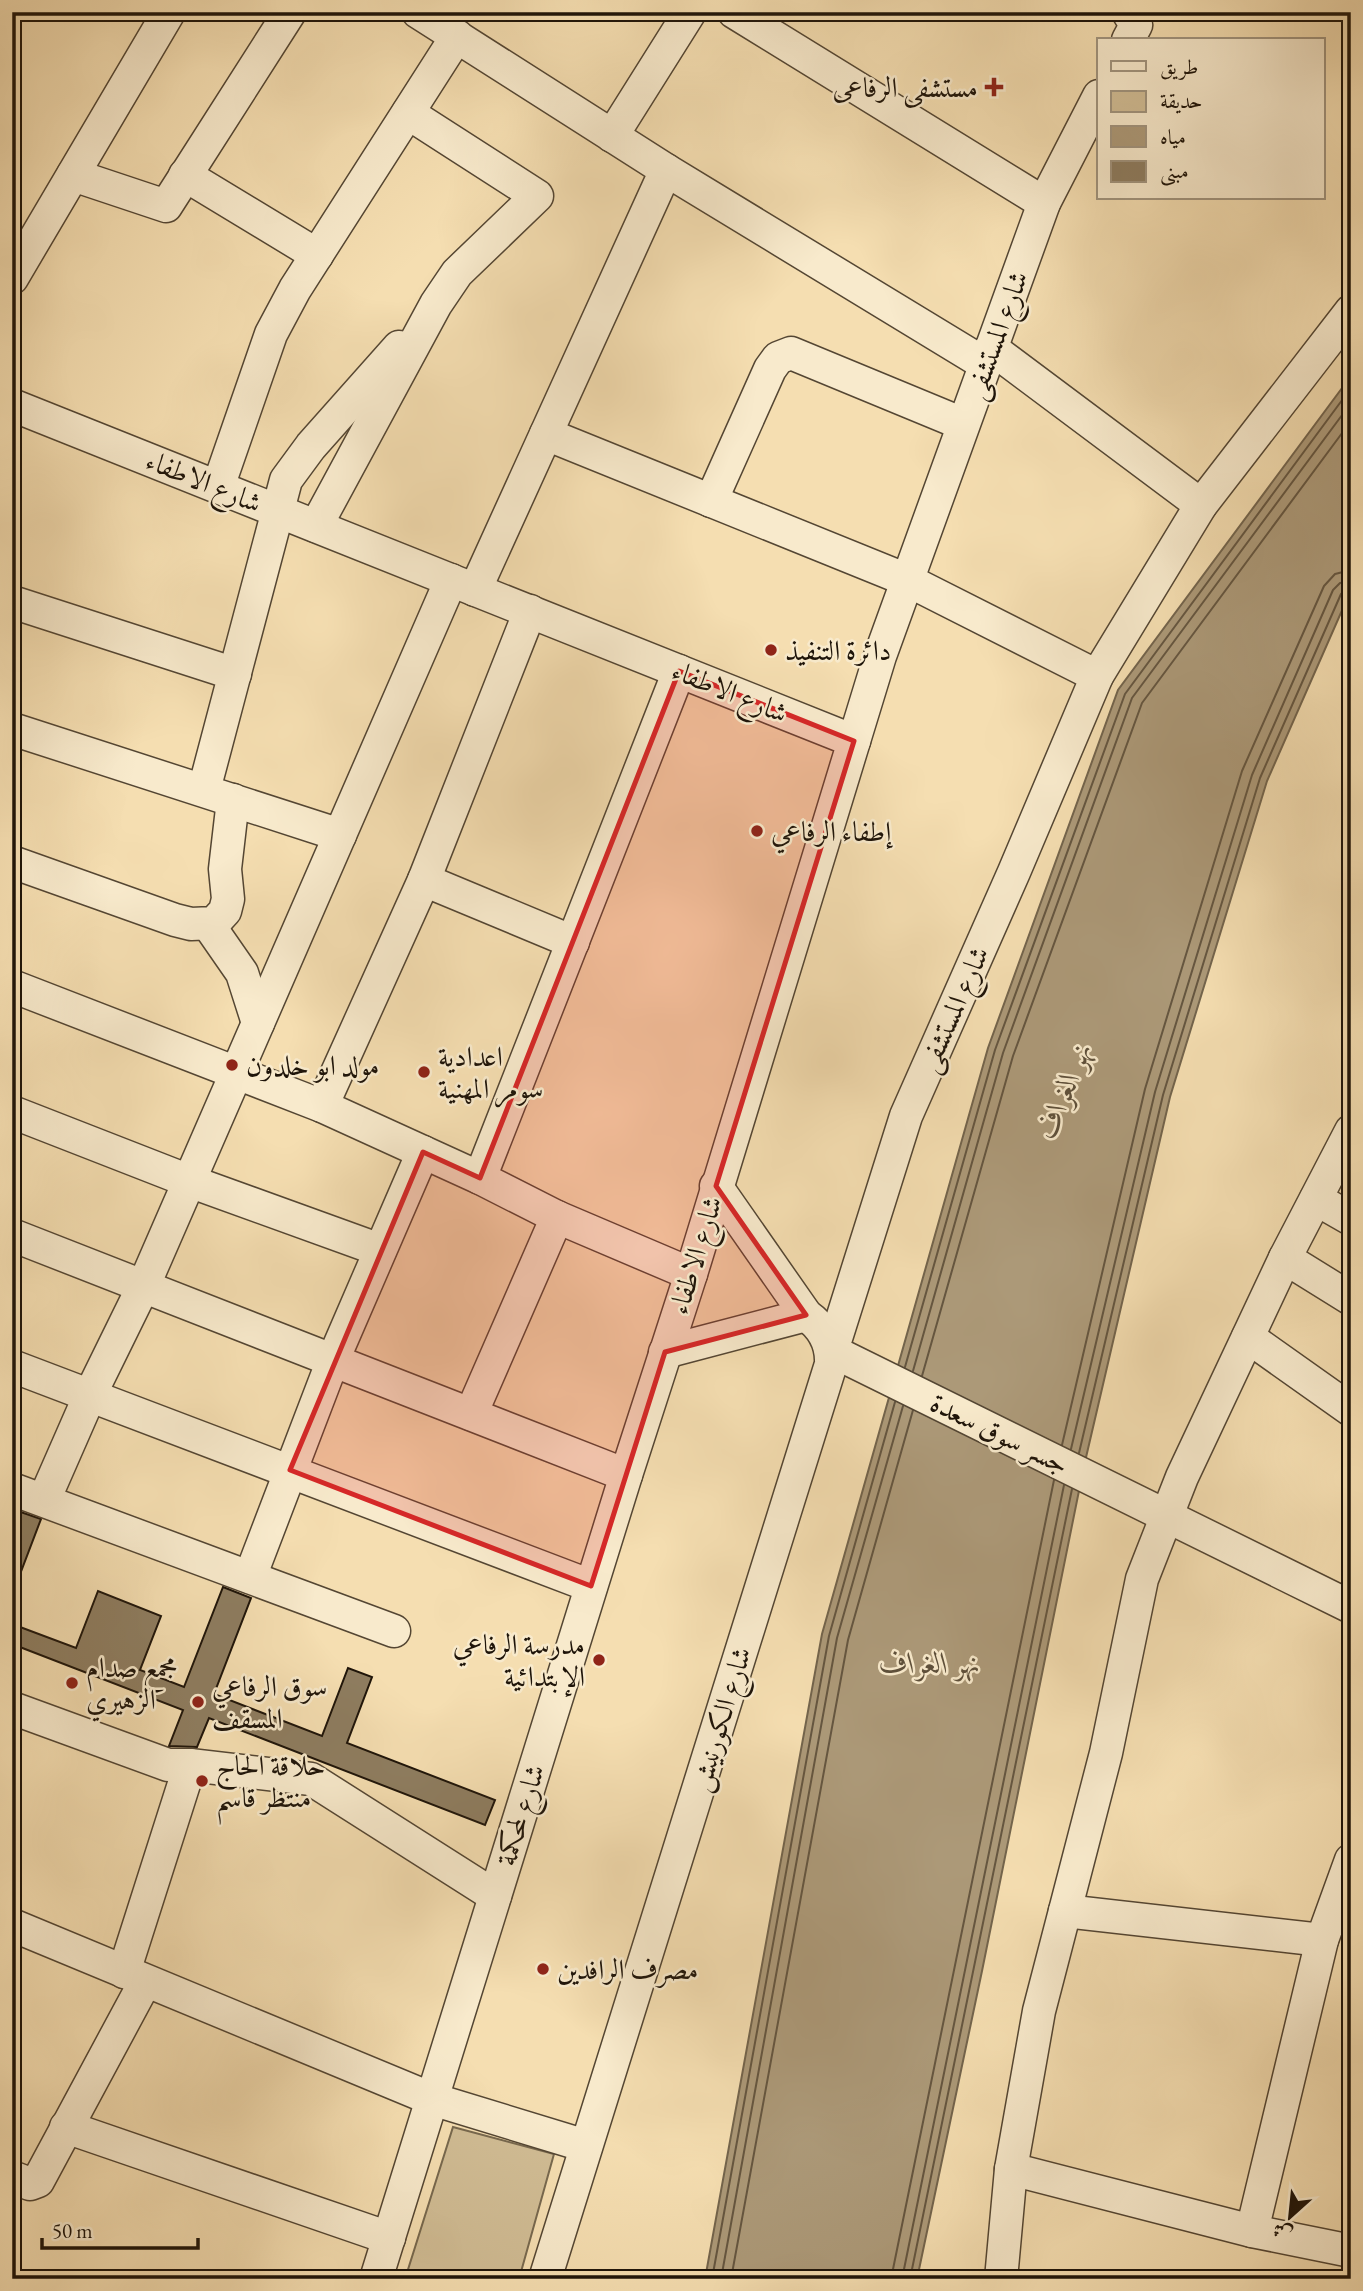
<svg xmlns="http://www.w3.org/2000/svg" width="1363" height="2291" viewBox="0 0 1363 2291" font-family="'EB Garamond',Amiri,serif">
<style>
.green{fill:#d0bc94;stroke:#77684e;stroke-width:2}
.water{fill:#ac9978;stroke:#73644c;stroke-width:2}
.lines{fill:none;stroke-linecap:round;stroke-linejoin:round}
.shore{stroke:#655640;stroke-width:2}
.building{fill:#8e7d60;stroke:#1e1409;stroke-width:2}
.minor-casing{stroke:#544633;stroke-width:35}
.minor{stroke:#f8eacc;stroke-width:32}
.marked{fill:#d62828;fill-opacity:0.2;stroke:#d62828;stroke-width:5;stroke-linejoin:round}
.poi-dot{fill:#8f2418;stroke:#f8eacc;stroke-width:2.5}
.labels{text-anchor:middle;stroke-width:5;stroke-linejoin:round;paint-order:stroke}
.poi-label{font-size:28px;fill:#1e1409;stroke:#f8eacc;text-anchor:start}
.street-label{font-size:28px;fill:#1e1409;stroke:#f8eacc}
.water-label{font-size:30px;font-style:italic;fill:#5e503b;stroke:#f8eacc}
</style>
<rect width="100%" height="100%" fill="#f5deb1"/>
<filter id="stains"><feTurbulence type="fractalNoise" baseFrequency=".00286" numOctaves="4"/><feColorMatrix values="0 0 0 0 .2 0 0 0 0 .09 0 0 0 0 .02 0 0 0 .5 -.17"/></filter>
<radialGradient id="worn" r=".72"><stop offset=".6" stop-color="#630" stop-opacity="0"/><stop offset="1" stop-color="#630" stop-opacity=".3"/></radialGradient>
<polygon class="green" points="453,2127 554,2154 519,2279 405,2279"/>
<polygon class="water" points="1351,376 1351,590 1267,781 1170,1097 1084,1466 982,1971 917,2279 705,2279 822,1634 988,1048 1118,690"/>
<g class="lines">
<g class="shore">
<polyline points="905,1367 995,1050 1125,694 1351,388"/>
<polyline points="913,1371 1003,1053 1132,698 1351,403"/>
<polyline points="922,1376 1013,1056 1142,703 1351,421"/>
<polyline points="1062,1445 1145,1089 1242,771 1324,586 1335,574 1351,570"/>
<polyline points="1071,1449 1155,1092 1252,775 1333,590 1340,583 1351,581"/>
<polyline points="1079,1453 1163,1095 1260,778 1341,594 1345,590 1351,590"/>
<polyline points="712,2279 829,1636 895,1402"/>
<polyline points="721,2279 837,1638 903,1406"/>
<polyline points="731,2279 848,1640 913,1410"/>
<polyline points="891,2279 1054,1480"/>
<polyline points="902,2279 1064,1485"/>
<polyline points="910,2279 1072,1489"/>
</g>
</g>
<g class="building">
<polygon points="12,1509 41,1519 14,1590 12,1590"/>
<polygon points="223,1587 251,1598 214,1694 322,1736 348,1668 372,1677 347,1743 495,1800 485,1825 209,1718 197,1747 169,1746 183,1710 12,1644 12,1624 76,1648 98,1591 161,1616 140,1670 184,1687"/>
</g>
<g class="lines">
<g class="minor-casing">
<g id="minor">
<polyline points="418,12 666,170 985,364"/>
<polyline points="734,12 1044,203"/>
<polyline points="1128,12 1136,25 1128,40"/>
<polyline points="612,136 690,12"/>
<polyline points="73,175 166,206 290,12"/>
<polyline points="185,175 317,255"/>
<polyline points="12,278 169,12"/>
<polyline points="1351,311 1201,505 1097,676 1014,872 906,1116 832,1351 1351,1607"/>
<polyline points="991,348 1201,505"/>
<polyline points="12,405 854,741 691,1274 626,1475 376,2279"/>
<polyline points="546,434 907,580 1097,676"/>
<polyline points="218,487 271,334 295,289 457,36"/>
<polyline points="711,501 770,369 778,358 791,353 963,424"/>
<polyline points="316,526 436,304 457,273 537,196 408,113"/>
<polyline points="475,590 666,170"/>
<polyline points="12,602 235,674"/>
<polyline points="12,729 340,835"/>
<polyline points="854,741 880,656 1044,203 1099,96"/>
<polyline points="204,790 286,480 311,446 399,347"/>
<polyline points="12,862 175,920 191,924 214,923 225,911 228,899 225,869 233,800"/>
<polyline points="424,880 530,611"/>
<polyline points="208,924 242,973 258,1023"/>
<polyline points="12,986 322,1106 480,1178 557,1217 691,1274"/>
<polyline points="322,1106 424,880 573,942"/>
<polyline points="12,1112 189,1181 380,1250"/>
<polyline points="480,1178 679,671"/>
<polyline points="1316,1199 1351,1219"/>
<polyline points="12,1235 626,1475"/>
<polyline points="1285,1258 1351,1299"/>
<polyline points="1248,1337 1351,1410"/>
<polyline points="665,1352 806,1315"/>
<polyline points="12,1366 591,1586"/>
<polyline points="471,1414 557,1217"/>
<polyline points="12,1489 394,1631"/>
<polyline points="44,1500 90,1395 144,1285 451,580"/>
<polyline points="250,1577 333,1360 423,1152"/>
<polyline points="12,1708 168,1765 190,1765 311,1779 495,1896"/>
<polyline points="1065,1911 1322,1940"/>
<polyline points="12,1925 432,2099 586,2146"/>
<polyline points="124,1972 190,1765"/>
<polyline points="66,2127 389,2238"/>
<polyline points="1011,2169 1252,2231 1351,2251"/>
<polyline points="12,2177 30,2184 38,2181 145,1982"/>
<polyline points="1252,2231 1322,1940 1351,1860"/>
<path d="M545,2279L831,1364C832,1343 823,1327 806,1315L716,1186"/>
<polyline points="1001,2279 1011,2169 1039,2011 1106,1753 1142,1579 1182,1477 1285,1258 1351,1131"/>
</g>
</g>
<use href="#minor" class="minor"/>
</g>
<path class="marked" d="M679,671L854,741L716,1186L806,1315L665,1352L591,1586L290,1470L423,1152L480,1178Z"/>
<g class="poi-dot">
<path d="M990.5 76.5h7v7h7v7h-7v7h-7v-7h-7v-7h7z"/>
<circle cx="771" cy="650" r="7"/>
<circle cx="757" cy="831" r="7"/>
<circle cx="232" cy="1065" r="7"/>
<circle cx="424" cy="1072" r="7"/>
<circle cx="599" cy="1660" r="7"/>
<circle cx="72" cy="1683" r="7"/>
<circle cx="198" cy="1702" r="7"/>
<circle cx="202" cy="1781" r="7"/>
<circle cx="543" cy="1969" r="7"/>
</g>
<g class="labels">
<g class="poi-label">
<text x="978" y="97" text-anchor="end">مستشفی الرفاعی</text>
<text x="785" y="660">دائرة التنفيذ</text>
<text x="771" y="841">إطفاء الرفاعي</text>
<text x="438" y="1066">اعدادية<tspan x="438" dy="32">سومر المهنية</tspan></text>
<text x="246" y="1075">مولد ابو خلدون</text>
<text x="585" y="1654" text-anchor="end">مدرسة الرفاعي<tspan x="585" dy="32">الإبتدائية</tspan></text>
<text x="86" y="1677">مجمع صدام<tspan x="86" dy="32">الزهيري</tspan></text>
<text x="212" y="1696">سوق الرفاعي<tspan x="212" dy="32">المسقف</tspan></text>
<text x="216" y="1775">حلاقة الحاج<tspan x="216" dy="32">منتظر قاسم</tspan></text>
<text x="557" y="1979">مصرف الرافدين</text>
</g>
<g class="street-label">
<text transform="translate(996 335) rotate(-70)" y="10">شارع المستشفى</text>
<text transform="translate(204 481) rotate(22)" y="10">شارع الاطفاء</text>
<text transform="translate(730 691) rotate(22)" y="10">شارع الاطفاء</text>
<text transform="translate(953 1009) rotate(-66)" y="10">شارع المستشفى</text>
<text transform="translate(695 1255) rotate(-73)" y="10">شارع الاطفاء</text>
<text transform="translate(1000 1433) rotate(26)" y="10">جسر سوق سعدة</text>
<text transform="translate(720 1719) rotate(-73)" y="10">شارع الكورنيش</text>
<text transform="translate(520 1815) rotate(-73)" y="10">شارع لمحكمة</text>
</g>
<g class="water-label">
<text transform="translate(1064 1090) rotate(-68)" y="10">نهر الغراف</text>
<text x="930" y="1673">نهر الغراف</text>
</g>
</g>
<rect width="1363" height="2291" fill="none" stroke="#f5deb1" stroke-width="42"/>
<rect x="14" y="14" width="1335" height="2263" fill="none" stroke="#1e1409" stroke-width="3.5"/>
<rect x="21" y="21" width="1321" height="2249" fill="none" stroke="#1e1409" stroke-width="2"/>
<rect x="1097" y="38" width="228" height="161" fill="#f8eacc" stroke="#a1947e" stroke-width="2"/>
<rect x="1111" y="61" width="35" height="10" fill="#f8eacc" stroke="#a1947e" stroke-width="2"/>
<text x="1160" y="74" font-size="21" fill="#1e1409">طريق</text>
<rect x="1111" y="91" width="35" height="21" fill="#d0bc94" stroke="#a1947e" stroke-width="2"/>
<text x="1160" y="108" font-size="21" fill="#1e1409">حديقة</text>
<rect x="1111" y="126" width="35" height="21" fill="#ac9978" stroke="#a1947e" stroke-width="2"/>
<text x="1160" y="144" font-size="21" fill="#1e1409">مياه</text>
<rect x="1111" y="161" width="35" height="21" fill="#8e7d60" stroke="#a1947e" stroke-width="2"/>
<text x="1160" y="178" font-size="21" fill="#1e1409">مبنى</text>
<g transform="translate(1290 2217) rotate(207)" stroke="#f8eacc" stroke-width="5" paint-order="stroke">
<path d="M0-5L12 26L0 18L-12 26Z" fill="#1e1409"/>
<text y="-10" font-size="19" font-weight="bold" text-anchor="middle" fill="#1e1409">ش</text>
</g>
<path d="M42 2238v10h156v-10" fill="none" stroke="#1e1409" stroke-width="3.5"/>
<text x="52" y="2238" font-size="21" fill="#1e1409" stroke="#f8eacc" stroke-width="5" paint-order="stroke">50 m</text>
<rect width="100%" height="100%" filter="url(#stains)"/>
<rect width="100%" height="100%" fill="url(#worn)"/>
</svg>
